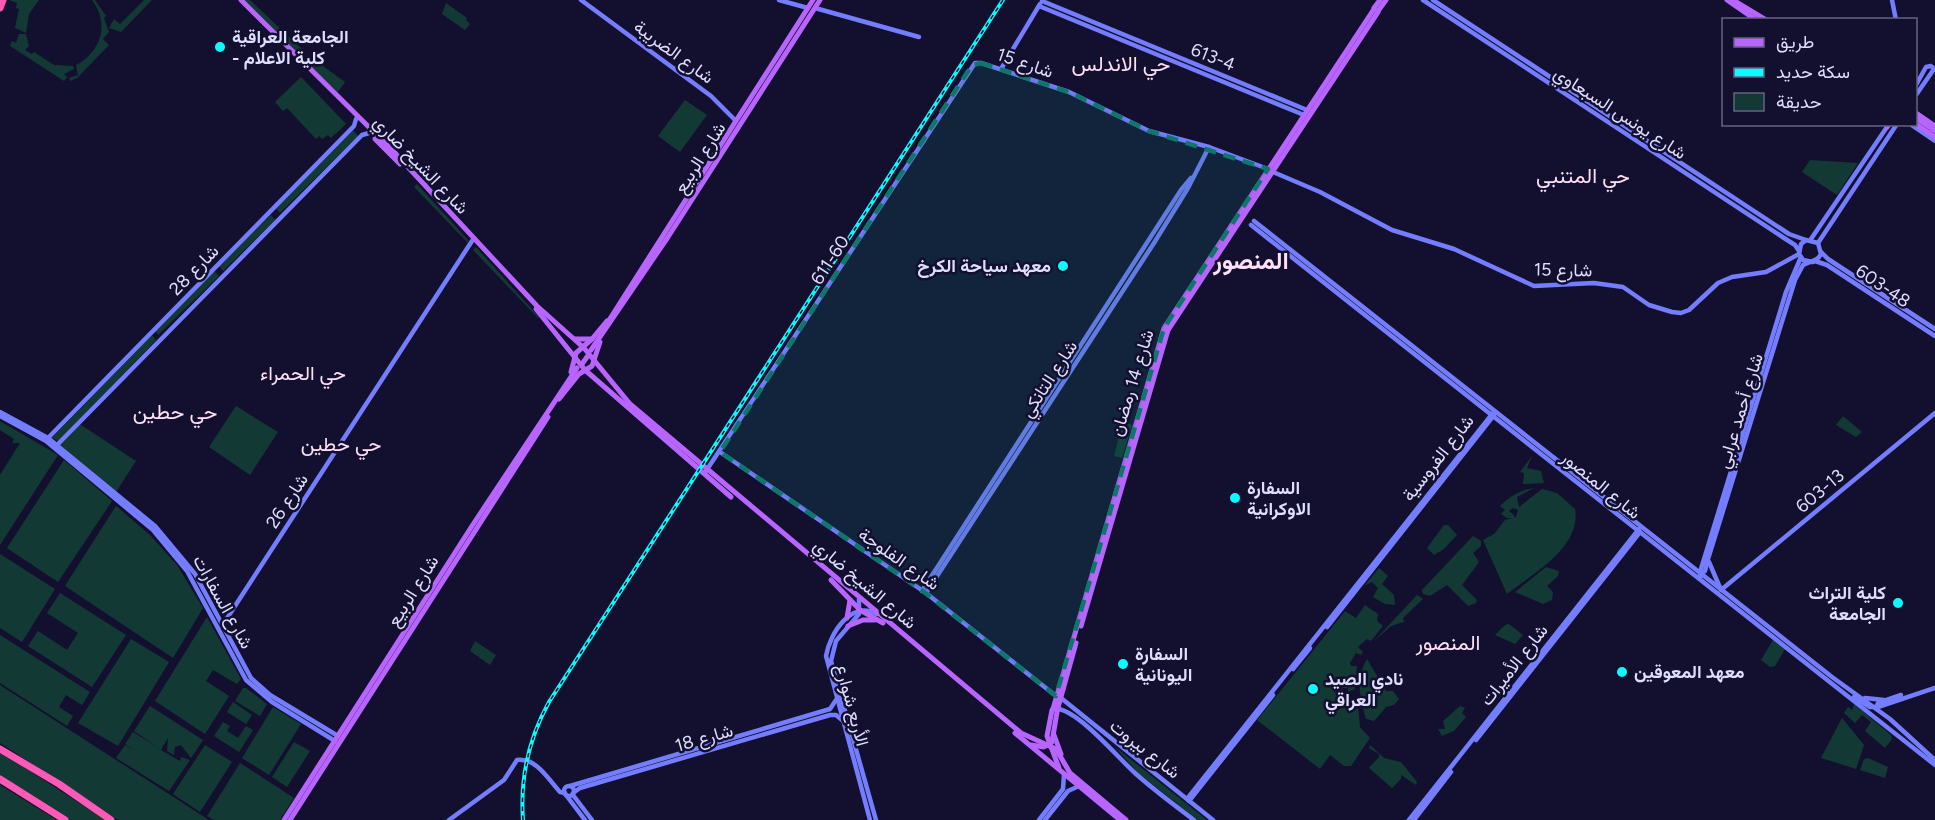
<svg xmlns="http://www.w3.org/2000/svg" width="1935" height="820" viewBox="0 0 1935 820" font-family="Figtree,Vazirmatn,sans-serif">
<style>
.green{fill:#133934}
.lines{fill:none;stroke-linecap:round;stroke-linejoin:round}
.secondary{stroke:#757dff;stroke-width:4.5}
.primary{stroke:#b865ff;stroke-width:5}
.highway{stroke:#ff59b7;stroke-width:7}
.rail-casing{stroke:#0afbff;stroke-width:4}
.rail{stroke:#13102f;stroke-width:1.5;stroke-dasharray:4.5;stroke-linecap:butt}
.marked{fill:#0f766e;fill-opacity:0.2;stroke:#0f766e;stroke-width:4.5;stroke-dasharray:12 8;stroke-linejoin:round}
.poi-dot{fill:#0afbff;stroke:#13102f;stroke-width:2}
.labels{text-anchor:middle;stroke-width:5;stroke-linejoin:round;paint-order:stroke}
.poi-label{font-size:18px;font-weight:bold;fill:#dfdeff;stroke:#13102f;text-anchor:start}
.street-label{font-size:18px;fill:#dfdeff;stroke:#13102f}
.neighbourhood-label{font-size:20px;fill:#ffe0f6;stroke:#13102f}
.quarter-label{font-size:21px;fill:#ffe0f6;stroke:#13102f}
.district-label{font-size:24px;font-weight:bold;fill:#ffe0f6;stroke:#13102f}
</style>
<rect width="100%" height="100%" fill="#13102f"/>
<g class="green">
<polygon points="9,0 39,0 29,14 26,33 15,28 19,9 16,8 17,3"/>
<path d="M92,0H95L106,16L104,18L109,32L103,39L109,45L77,78L70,81L69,78L78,75L76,65C101,52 110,24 92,0Z"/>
<polygon points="144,0 152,0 121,32 109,28 114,19 120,24"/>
<polygon points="244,0 250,0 306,53 300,56"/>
<polygon points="446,3 467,18 466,20 470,24 465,30 442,14"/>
<polygon points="19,34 26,34 29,46 25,50 32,54 34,52 54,65 73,66 74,69 64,74 67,77 64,81 10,46 12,41 16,43"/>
<polygon points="309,56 345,82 338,92 305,62"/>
<polygon points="301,77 346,124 331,138 328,135 322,139 319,136 316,139 287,108 283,111 275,102"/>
<polygon points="685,100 707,115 680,152 658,136"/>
<polygon points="353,130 358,136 280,213 276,208"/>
<polygon points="1810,160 1858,163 1837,195 1802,172"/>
<polygon points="417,184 468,240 468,243 414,187"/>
<polygon points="271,215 275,220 223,271 219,266"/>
<polygon points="476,247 539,317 538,318 473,250"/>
<polygon points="214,271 219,276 158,335 155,331"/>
<polygon points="152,335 156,340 58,441 52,438"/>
<polygon points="236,406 278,432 250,475 209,447"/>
<polygon points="1843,416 1862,432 1856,437 1836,425"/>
<polygon points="0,421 58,455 0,545 0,475 20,443 12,443 14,439 0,430"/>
<polygon points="1123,421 1132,425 1122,458 1114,456"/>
<polygon points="78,423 136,461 116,492 58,443"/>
<polygon points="1532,456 1527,468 1541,471 1544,483 1523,484 1524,473 1520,472"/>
<polygon points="64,460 112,501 58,582 7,548"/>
<path d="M1534,488L1517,497L1519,507L1542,489L1557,493L1575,509C1582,547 1532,574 1507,594L1483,540L1494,534L1505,520L1516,517L1518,510L1513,508L1509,511L1514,515V518H1507L1501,514L1505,510L1500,506C1510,496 1520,490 1534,488Z"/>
<polygon points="116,506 150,535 177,565 203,608 173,658 65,586"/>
<polygon points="1444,525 1448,525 1457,535 1444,549 1434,555 1427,548"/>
<polygon points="1473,536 1481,541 1481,546 1473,553 1479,562 1462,585 1477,600 1476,603 1468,606 1447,585 1430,596 1423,594 1422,590"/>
<polygon points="0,554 55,589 22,642 0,628"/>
<polygon points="1546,567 1559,571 1558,576 1547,586 1553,592 1552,600 1543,604 1515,592"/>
<polygon points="1379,568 1388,576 1382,584 1394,595 1395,605 1385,604 1373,597 1378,588 1372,582 1364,586"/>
<polygon points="60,593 126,635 92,687 28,646 38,631 67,650 78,633 47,613"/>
<polygon points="1417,595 1423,599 1403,618 1404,622 1391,626 1374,641"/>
<polygon points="1365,605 1378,614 1377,621 1383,626 1371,641 1367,639 1358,647 1363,652 1361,655 1356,653 1350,663 1351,666 1357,666 1355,689 1348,692 1348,688 1342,688 1342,693 1358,705 1360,727 1370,738 1351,766 1344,766 1330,755 1320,769 1257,720 1345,611 1356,618"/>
<polygon points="207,617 241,679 237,684 213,670 206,681 229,696 205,734 155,701"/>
<polygon points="1509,624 1523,635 1515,644 1495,635 1505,625"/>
<polygon points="0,635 90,692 82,705 66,695 59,707 73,716 67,726 0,683"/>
<polygon points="131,639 169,662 118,746 78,723"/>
<polygon points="1773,640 1785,649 1775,666 1770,667 1761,660"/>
<polygon points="475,641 496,655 490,665 470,651"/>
<path d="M1367,659L1386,691H1393L1399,699L1394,705L1386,707L1374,721L1366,719C1360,698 1355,679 1367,659Z"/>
<polygon points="0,685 209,820 118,820 0,743"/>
<polygon points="243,688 246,688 267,704 260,716 235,701"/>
<polygon points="233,702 252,715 246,724 227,712"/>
<polygon points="1854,704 1891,735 1892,739 1885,748 1865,731 1871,722 1862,715 1855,723 1844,713 1848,707 1852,710"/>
<polygon points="150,706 203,740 191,758 181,745 175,747 174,755 167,751 168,738 161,750 180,761 181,757 190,760 169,791 116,758 125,745 132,749 125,744 133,732 159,748 134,731"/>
<polygon points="1460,706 1465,708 1462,713 1466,717 1454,731 1442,736 1438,729 1445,729 1443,721"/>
<polygon points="273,707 301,724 269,775 242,758"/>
<polygon points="1842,718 1864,745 1856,769 1821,758"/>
<polygon points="223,722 230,726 227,731 238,738 246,726 253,730 239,752 214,736"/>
<polygon points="294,742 310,751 287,787 272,777"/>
<polygon points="205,745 232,762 200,812 173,794"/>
<polygon points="1370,745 1384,758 1401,762 1417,782 1416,785 1401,775 1401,779 1392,788 1369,768 1379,757 1379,754 1369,748"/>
<polygon points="1114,746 1207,820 1198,820 1138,773"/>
<polygon points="0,752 106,820 70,820 0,775"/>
<polygon points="1868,758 1888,767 1885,778 1860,770 1864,759"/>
<polygon points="240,763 294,798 280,820 214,820 207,816"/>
<polygon points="0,785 57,820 0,820"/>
</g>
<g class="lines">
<g class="secondary">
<polyline points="581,0 711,96 735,120"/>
<polyline points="779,0 808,8"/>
<polyline points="1423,0 1784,238 1795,245 1799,251"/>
<polyline points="1433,0 1789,234 1806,240"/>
<polyline points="1892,0 1896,20"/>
<polyline points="1042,1 1307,110"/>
<polyline points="1039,6 1304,115"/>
<polyline points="815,8 919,37"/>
<polyline points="1001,69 1040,4"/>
<polyline points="1916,85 1926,67 1931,66 1934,69"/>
<polyline points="1916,95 1934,69"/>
<polyline points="1910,124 1935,141"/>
<polyline points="1273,172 1320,192 1392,230 1454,249 1534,286 1594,283 1623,287 1649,305 1672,312 1681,313 1689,310 1718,283 1732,277 1766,272 1799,254"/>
<polyline points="1254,221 1832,677 1890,719 1935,760"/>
<polyline points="1251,225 1935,765"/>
<polyline points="1811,239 1889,124"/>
<polyline points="1818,243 1897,124"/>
<polyline points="1821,252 1828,259 1935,329"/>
<polyline points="1815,261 1827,265 1935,336"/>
<polyline points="0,412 48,438 155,526 195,574 251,678 270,695 338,736"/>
<polyline points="0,416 46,441 153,530 187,571 246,680 272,702 335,741"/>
<polyline points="48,438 354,126 356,119"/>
<polyline points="57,445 362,135 369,133"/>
<polyline points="720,452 926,593 1056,696"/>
<polyline points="706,471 975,63 981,63 1069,92 1149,131 1209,147 1268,169"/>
<polyline points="1709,562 1721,590 1935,413"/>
<path d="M1700,574L1705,571L1708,559L1795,280L1803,265C1810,261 1817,262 1821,254L1818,243L1806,240L1801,244L1799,254L1803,260L1813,262"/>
<polyline points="1701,576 1701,569 1786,292 1801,257"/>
<polyline points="922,591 1181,190 1191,178"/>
<polyline points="926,593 1154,243 1188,188 1209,147"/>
<polyline points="859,599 859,614 836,641 831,661 876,820"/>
<polyline points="222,626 472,241"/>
<polyline points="1327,627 1494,415"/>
<polyline points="1293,669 1310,648"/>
<polyline points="1854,697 1870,707 1878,707 1935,688"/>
<polyline points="1061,698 1213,820"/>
<polyline points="1865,698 1884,700"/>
<polyline points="1876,708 1878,703 1901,695"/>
<path d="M1058,709C1080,712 1119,759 1136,774C1154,790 1174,805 1194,820"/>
<polyline points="1476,740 1640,532"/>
<polyline points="570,786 830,709 836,700"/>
<circle cx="569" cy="791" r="5"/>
<polyline points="573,793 580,788 830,715 836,715 842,720"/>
<polyline points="566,795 585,820"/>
<polyline points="573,795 592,820"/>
<polyline points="1187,799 1493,413"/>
<polyline points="1189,801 1273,695"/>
<path d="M449,820L504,780L517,760C537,758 548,779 560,792L565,793"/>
<path d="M870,820L826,656C830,633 851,600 877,614"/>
<polyline points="1039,820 1063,789 1064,774"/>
<polyline points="1045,820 1068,791 1079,786"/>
<polyline points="1409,820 1639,529"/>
<polyline points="1414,820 1451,772"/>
</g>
<g class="primary">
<polyline points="241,0 394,152 537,306 584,348 630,404 1021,733 1056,749 1070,773 1126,820"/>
<polyline points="1727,0 1756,20"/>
<polyline points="1733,0 1766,20"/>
<polyline points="1374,8 1380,0"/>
<polyline points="1378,11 1386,0"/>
<polyline points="1916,113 1935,126"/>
<polyline points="1916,118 1935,131"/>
<polyline points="1916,124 1935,137"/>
<polyline points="1887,127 1889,124"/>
<polyline points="375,139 400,164"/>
<polyline points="536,309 585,370 731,497"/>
<polyline points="606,325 813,0"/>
<polyline points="575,339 592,339 607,321"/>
<polyline points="591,350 668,237 820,0"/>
<polyline points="582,364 587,357"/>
<polyline points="571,372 576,353 592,339"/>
<polyline points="559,399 579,374 592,366 600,342"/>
<polyline points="831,580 860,610 883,623"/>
<polyline points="847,618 850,600"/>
<polyline points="848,626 863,620 875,620"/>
<polyline points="1081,626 1168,330 1378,12"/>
<polyline points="1053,709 1164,328 1374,9"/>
<polyline points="1052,710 1047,736 1059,768"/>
<polyline points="1057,711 1076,643"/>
<polyline points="1015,733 1120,820"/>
<polyline points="1054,735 1061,754"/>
<polyline points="1031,745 1044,747 1052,742 1057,712"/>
<polyline points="284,820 472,526 577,368"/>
<polyline points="290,820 548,417"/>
</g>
<g class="highway">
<polyline points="0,8 3,0"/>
<polyline points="0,749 59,784 111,820"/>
<polyline points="0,779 65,820"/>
</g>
<g class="rail-casing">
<path id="rail" d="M523,820C520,779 529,738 549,702L1003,0"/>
</g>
<use href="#rail" class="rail"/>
</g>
<path class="marked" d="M981,63L1069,92L1149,131L1268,169L1164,328L1056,696L924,592L720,452L972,65Z"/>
<g class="poi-dot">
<circle cx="220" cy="47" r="6"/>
<circle cx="1063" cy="266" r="6"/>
<circle cx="1235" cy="498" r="6"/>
<circle cx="1898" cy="603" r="6"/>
<circle cx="1123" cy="664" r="6"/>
<circle cx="1622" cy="672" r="6"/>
<circle cx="1313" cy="689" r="6"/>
</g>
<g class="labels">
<g class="poi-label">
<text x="232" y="43">الجامعة العراقية<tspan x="232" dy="21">- كلية الاعلام</tspan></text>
<text x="1051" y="272" text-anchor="end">معهد سياحة الكرخ</text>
<text x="1247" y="494">السفارة<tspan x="1247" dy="21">الاوكرانية</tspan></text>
<text x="1886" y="599" text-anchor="end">كلية التراث<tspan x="1886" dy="21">الجامعة</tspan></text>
<text x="1135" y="660">السفارة<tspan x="1135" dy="21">اليونانية</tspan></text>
<text x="1634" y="678">معهد المعوقين</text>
<text x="1325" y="685">نادي الصيد<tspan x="1325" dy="21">العراقي</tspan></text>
</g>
<g class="street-label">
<text transform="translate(674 52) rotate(36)" y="6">شارع الضريبة</text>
<text transform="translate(1213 57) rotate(22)" y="6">613-4</text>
<text transform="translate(1025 63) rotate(19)" y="6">شارع 15</text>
<text transform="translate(1620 113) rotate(33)" y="6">شارع يونس السبعاوي</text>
<text transform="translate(700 158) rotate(-58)" y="6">شارع الربيع</text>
<text transform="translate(421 165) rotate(46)" y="6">شارع الشيخ ضاري</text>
<text transform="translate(830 260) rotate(-57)" y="6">611-60</text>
<text transform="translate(194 270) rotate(-46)" y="6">شارع 28</text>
<text transform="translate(1563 270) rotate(1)" y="6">شارع 15</text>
<text transform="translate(1883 286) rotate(34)" y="6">603-48</text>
<text transform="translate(1049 379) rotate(-57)" y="6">شارع التانكي</text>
<text transform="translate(1132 383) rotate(-73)" y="6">شارع 14 رمضان</text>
<text transform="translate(1740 411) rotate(-73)" y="6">شارع أحمد عرابي</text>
<text transform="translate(1438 458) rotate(-52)" y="6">شارع الفروسية</text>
<text transform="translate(1601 485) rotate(39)" y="6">شارع المنصور</text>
<text transform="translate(1820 491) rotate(-40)" y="6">603-13</text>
<text transform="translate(287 501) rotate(-57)" y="6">شارع 26</text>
<text transform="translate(899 559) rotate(35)" y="6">شارع الفلوجة</text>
<text transform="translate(865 584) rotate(40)" y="6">شارع الشيخ ضاري</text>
<text transform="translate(413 591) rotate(-58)" y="6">شارع الربيع</text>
<text transform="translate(223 602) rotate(61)" y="6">شارع السفارات</text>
<text transform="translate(1514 665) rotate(-52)" y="6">شارع الأميرات</text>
<text transform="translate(852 705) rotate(75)" y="6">الأربع شوارع</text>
<text transform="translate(704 738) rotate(-16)" y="6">شارع 18</text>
<text transform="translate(1145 749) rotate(38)" y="6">شارع بيروت</text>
</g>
<g class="neighbourhood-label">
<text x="303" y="380">حي الحمراء</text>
<text x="341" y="451">حي حطين</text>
</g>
<g class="quarter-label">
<text x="1121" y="71">حي الاندلس</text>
<text x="1583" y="183">حي المتنبي</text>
<text x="175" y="419">حي حطين</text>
<text x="1448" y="650">المنصور</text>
</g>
<g class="district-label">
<text x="1251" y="269">المنصور</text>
</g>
</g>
<rect x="1722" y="18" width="195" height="108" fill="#13102f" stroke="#656282" stroke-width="1.5"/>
<rect x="1734" y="38" width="30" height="9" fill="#b865ff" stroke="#656282" stroke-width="1.5"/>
<text x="1776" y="48" font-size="18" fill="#dfdeff">طريق</text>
<rect x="1734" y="68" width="30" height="9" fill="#0afbff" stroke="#656282" stroke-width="1.5"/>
<text x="1776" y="78" font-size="18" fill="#dfdeff">سكة حديد</text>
<rect x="1734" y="93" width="30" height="18" fill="#133934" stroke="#656282" stroke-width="1.5"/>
<text x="1776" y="108" font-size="18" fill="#dfdeff">حديقة</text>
</svg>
